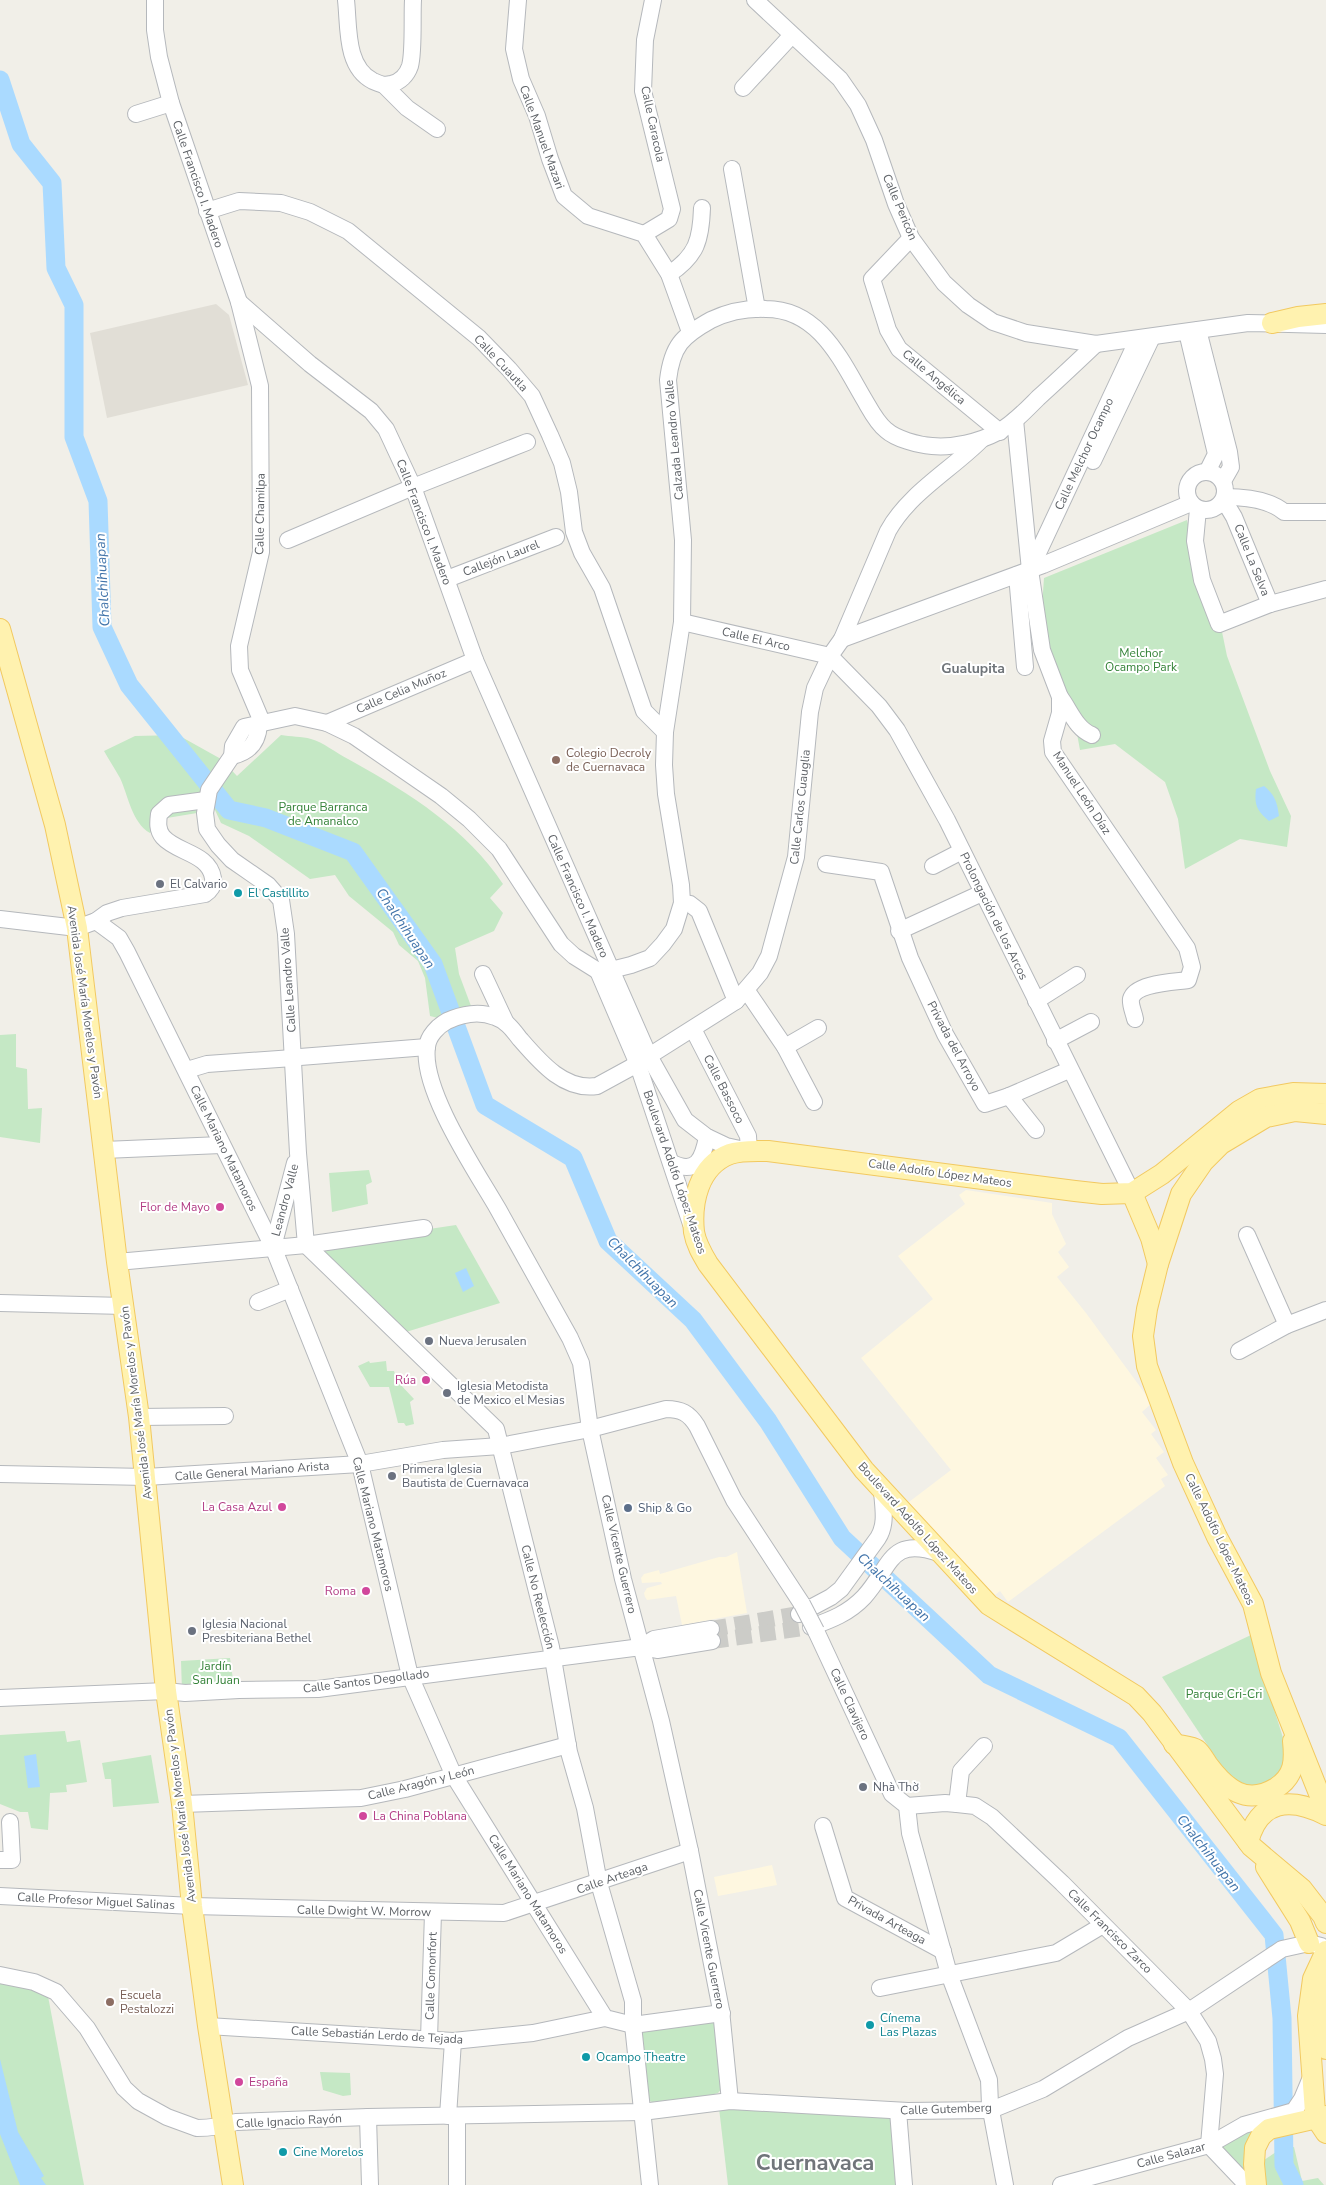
<svg xmlns="http://www.w3.org/2000/svg" width="1326" height="2185" viewBox="0 0 1326 2185" font-family="'Nunito Sans',sans-serif">
<style>
.commercial{fill:#fef7e0}
.education{fill:#e1ded6}
.green{fill:#c5e8c5}
.water{fill:#aadaff}
.lines{fill:none;stroke-linecap:round;stroke-linejoin:round}
.river{stroke:#aadaff;stroke-width:19}
.minor-tunnel{stroke:#ccccc8;stroke-width:16;stroke-dasharray:16 8;stroke-linecap:butt}
.minor-casing{stroke:#b5b8bc;stroke-width:18}
.major-casing{stroke:#f2c960;stroke-width:22}
.minor{stroke:#fff;stroke-width:16}
.major{stroke:#fff2af;stroke-width:20}
.minor-bridge-casing{stroke:#b5b8bc;stroke-width:18;stroke-linecap:butt}
.minor-bridge{stroke:#fff;stroke-width:16}
.education-dot{fill:#8d6e63;stroke:#fff;stroke-width:2}
.worship-dot{fill:#6b7280;stroke:#fff;stroke-width:2}
.culture-dot{fill:#0f9aa8;stroke:#fff;stroke-width:2}
.hotel-dot{fill:#d1479c;stroke:#fff;stroke-width:2}
.service-dot{fill:#5c6f8a;stroke:#fff;stroke-width:2}
.labels{text-anchor:middle;stroke-width:4;stroke-linejoin:round;paint-order:stroke}
.street-label{font-size:12px;fill:#5f6368;stroke:#fff}
.park-label{font-size:12px;fill:#348238;stroke:#fff}
.education-label{font-size:12px;fill:#785e54;stroke:#fff;text-anchor:start}
.worship-label{font-size:12px;fill:#5b616d;stroke:#fff;text-anchor:start}
.culture-label{font-size:12px;fill:#0d838f;stroke:#fff;text-anchor:start}
.hotel-label{font-size:12px;fill:#b23c85;stroke:#fff;text-anchor:end}
.service-label{font-size:12px;fill:#4e5e75;stroke:#fff;text-anchor:start}
.water-label{font-size:14px;font-style:italic;fill:#4174aa;stroke:#fff}
.neighbourhood-label{font-size:14px;font-weight:bold;fill:#70757a;stroke:#fff}
.town-label{font-size:22px;font-weight:bold;fill:#70757a;stroke:#fff}
</style>
<rect width="100%" height="100%" fill="#f1efe8"/>
<g class="commercial">
<polygon points="966,1190 1052,1203 1052,1214 1066,1244 1058,1252 1069,1267 1057,1277 1086,1313 1152,1403 1142,1412 1156,1430 1151,1434 1164,1452 1156,1458 1168,1475 1161,1479 1165,1486 1008,1602 1000,1591 995,1595 905,1505 951,1470 861,1358 933,1299 898,1256 965,1204 959,1195"/>
<polygon points="737,1552 747,1613 682,1625 676,1596 647,1600 645,1597 644,1593 647,1588 662,1584 661,1582 642,1583 641,1578 644,1574 659,1570 660,1574 719,1557 726,1557"/>
<polygon points="772,1865 777,1885 718,1896 714,1877"/>
</g>
<polygon class="education" points="216,304 229,315 248,385 107,418 90,333"/>
<g class="green">
<polygon points="1187,520 1194,550 1221,627 1227,656 1270,771 1291,816 1287,847 1240,839 1185,869 1178,819 1165,782 1115,744 1080,750 1073,712 1056,680 1042,606 1044,578"/>
<path d="M178,735L221,759L237,776L281,735C290,737 302,736 311,739C323,742 336,753 348,759C406,791 466,828 503,884L490,898L503,913L494,931L455,948L459,974L471,1006L438,1018L430,1016L425,978L418,961L399,945L393,932L349,896L335,875L310,879L249,836L221,823L215,810L161,819L150,833C132,823 128,795 120,778C115,769 109,760 104,751L135,736Z"/>
<polygon points="16,1034 16,1067 27,1069 28,1109 42,1108 40,1143 0,1137 0,1035"/>
<polygon points="369,1170 372,1182 366,1185 368,1204 332,1212 329,1173"/>
<polygon points="456,1225 500,1303 406,1332 324,1254 329,1244"/>
<polygon points="369,1361 370,1363 386,1361 387,1371 394,1371 398,1382 414,1399 410,1402 414,1424 406,1426 404,1423 398,1423 389,1387 370,1387 358,1366"/>
<polygon points="1251,1635 1288,1754 1286,1766 1273,1781 1252,1786 1230,1779 1162,1677"/>
<polygon points="230,1658 234,1687 182,1691 181,1661"/>
<polygon points="65,1731 67,1742 80,1740 87,1782 66,1785 67,1792 50,1793 48,1830 31,1828 28,1812 20,1812 0,1804 0,1735"/>
<polygon points="151,1755 159,1803 113,1807 111,1779 105,1779 102,1763"/>
<polygon points="0,1978 47,1991 84,2185 0,2185"/>
<polygon points="718,2021 723,2087 718,2093 711,2095 652,2102 648,2100 641,2032"/>
<polygon points="320,2072 350,2073 351,2095 343,2096 323,2090"/>
<polygon points="719,2108 893,2118 897,2185 728,2185"/>
<polygon points="1257,2127 1246,2178 1222,2148 1224,2143"/>
<polygon points="1294,2147 1302,2181 1318,2178 1324,2185 1265,2185 1261,2162 1279,2150"/>
</g>
<g class="water">
<path d="M1264,786C1275,795 1277,802 1279,816L1269,821C1257,811 1254,805 1256,789Z"/>
<polygon points="466,1268 474,1286 463,1292 455,1273"/>
<polygon points="36,1754 40,1787 28,1788 24,1756"/>
<polygon points="0,2059 18,2132 44,2176 41,2178 46,2185 20,2185 0,2134"/>
</g>
<g class="lines">
<polyline class="river" points="0,80 21,144 52,183 56,268 74,305 74,437 98,501 102,627 129,685 229,810 266,818 353,852 433,964 485,1105 573,1158 608,1241 693,1320 768,1421 842,1538 989,1675 1119,1738 1274,1935 1282,2018 1284,2165 1294,2185"/>
<g class="minor-tunnel">
<polyline points="711,1629 799,1614"/>
<polyline points="712,1641 811,1627"/>
</g>
<g class="minor-casing">
<g id="minor">
<polyline points="155,0 155,30 159,57 171,103 239,302 260,386 261,552 239,646 240,670 262,722"/>
<path d="M346,0C349,26 345,67 373,81C380,84 384,86 391,84C400,82 407,75 410,66C414,52 412,16 413,0"/>
<polyline points="518,0 514,49 521,79 537,116 550,159 564,196 588,216 644,234 669,274 690,332"/>
<polyline points="755,0 840,79 858,105 874,140 896,204 911,238 944,283 968,305 993,322 1026,333 1096,344 1248,323 1326,325"/>
<polyline points="384,85 407,108 437,129"/>
<polyline points="743,88 792,35"/>
<polyline points="136,114 171,103"/>
<polyline points="732,169 757,309"/>
<polyline points="207,211 239,201 281,203 310,212 348,231 479,338 509,369 532,396 550,435 562,463 569,492 574,532 582,553 602,588 644,711 665,732"/>
<polyline points="644,234 669,219 672,209 643,91 645,40 653,0"/>
<polyline points="911,238 872,279 888,330 899,349 1000,432"/>
<path d="M669,274C697,256 701,239 702,208"/>
<polyline points="239,302 310,364 371,411 386,429 413,487 475,660 649,1056 685,1120 707,1137 726,1146 749,1151 748,1136 693,1029"/>
<polyline points="1198,330 1229,452 1231,467 1223,481"/>
<polyline points="1187,332 1216,454 1207,472"/>
<path d="M1015,420L1030,570L1042,650L1060,697V713L1052,741L1053,752L1187,948L1192,967L1188,980C1174,982 1135,983 1131,999C1130,1005 1134,1013 1135,1019"/>
<polyline points="1093,461 1152,337"/>
<circle cx="1206" cy="491" r="19"/>
<path d="M1225,497C1244,497 1269,499 1284,512H1326"/>
<polyline points="1222,503 1228,507 1234,517 1270,604"/>
<polyline points="1198,509 1195,541 1202,580 1219,624 1270,604 1326,589"/>
<polyline points="288,540 413,487 527,442"/>
<polyline points="1030,570 1138,339"/>
<polyline points="1017,575 1025,667"/>
<polyline points="447,579 556,537"/>
<polyline points="682,622 830,656"/>
<polyline points="842,639 1043,565 1191,503"/>
<polyline points="830,656 879,706 897,730 947,820 1132,1193"/>
<path d="M1060,697C1070,710 1076,729 1092,735"/>
<polyline points="327,723 475,660"/>
<path d="M232,756C250,752 258,742 259,724"/>
<polyline points="826,864 881,872 910,958 945,1034 985,1104 1009,1096 1069,1070"/>
<polyline points="933,866 962,851"/>
<polyline points="682,903 690,904 699,911 736,1001"/>
<path d="M0,919L77,928L96,921L107,913L122,908L205,894C211,890 214,885 213,878C209,853 177,853 163,837C157,830 158,822 159,814L169,805L206,800"/>
<polyline points="96,921 119,938 127,952 273,1247 360,1464 410,1676 454,1776 605,2018 633,2025 722,2013"/>
<polyline points="899,931 982,893"/>
<polyline points="598,971 637,1062 691,1224"/>
<polyline points="483,974 505,1021"/>
<polyline points="747,991 785,1047 814,1102"/>
<polyline points="1036,1001 1077,975"/>
<polyline points="1055,1041 1091,1022"/>
<polyline points="785,1047 818,1028"/>
<polyline points="300,1057 427,1047"/>
<polyline points="187,1070 207,1064 293,1058"/>
<polyline points="1009,1096 1036,1130"/>
<polyline points="104,1150 221,1145"/>
<path d="M672,1163C697,1175 703,1158 707,1137"/>
<polyline points="1247,1235 1287,1325"/>
<path d="M306,1245L298,1153L286,934L281,900L268,885L232,860L218,845L207,829L205,813L209,790L232,756L233,746L244,727L295,716L327,723L354,736L441,796L469,819L499,849L561,944L574,956L598,971L611,970L631,965L650,958L663,944L674,929L682,903L681,885L666,794L664,765L665,732L682,622L683,540L668,380C672,346 682,336 711,320C728,312 748,308 766,309C819,309 841,360 864,399C870,409 876,422 886,430C896,439 918,445 932,446C953,448 979,442 998,432C1013,424 1026,410 1038,398C1058,380 1077,362 1096,344"/>
<polyline points="306,1245 496,1429 551,1647 569,1752 585,1808 599,1883 633,2001 633,2025 650,2185"/>
<polyline points="273,1247 295,1163"/>
<polyline points="117,1262 306,1245 424,1228"/>
<polyline points="258,1302 290,1289"/>
<polyline points="0,1303 125,1306"/>
<polyline points="1239,1351 1287,1325 1326,1310"/>
<polyline points="139,1417 225,1416"/>
<path d="M0,1474L146,1477L360,1464L443,1450L500,1446L590,1429L666,1409C681,1409 689,1413 697,1426L734,1500L802,1604"/>
<path d="M799,1614L831,1597L841,1589L878,1538C887,1524 883,1507 882,1491"/>
<path d="M811,1627C831,1620 849,1613 864,1597C892,1566 889,1536 939,1553"/>
<polyline points="816,1631 892,1794 907,1806 910,1833 949,1974 989,2080 990,2105 1005,2185"/>
<polyline points="641,1647 654,1639 711,1629"/>
<polyline points="0,1698 166,1691 185,1693 239,1690 318,1689 641,1647 657,1650 712,1641"/>
<polyline points="182,1804 361,1798 405,1789 568,1745"/>
<polyline points="957,1804 961,1771 984,1746"/>
<polyline points="907,1806 945,1803 957,1804 975,1806 992,1817 1062,1883 1189,2011 1208,2041 1213,2059 1215,2074 1209,2145"/>
<polyline points="823,1826 845,1898 943,1951"/>
<polyline points="0,1860 12,1860 10,1822"/>
<polyline points="0,1896 192,1906 504,1913 690,1851"/>
<path d="M0,1975L34,1982L56,1992L87,2028L124,2088L138,2101L167,2117L197,2128C211,2128 223,2126 236,2122L368,2117L642,2112L730,2101L908,2111L991,2110L1043,2089L1128,2038L1189,2011L1282,1949L1309,1943L1321,1946"/>
<polyline points="880,1988 1056,1953 1103,1925"/>
<polyline points="208,2026 453,2041 533,2033 605,2018"/>
<polyline points="429,2039 433,1913"/>
<path d="M730,2101L721,2010L690,1851L661,1721L623,1579L590,1429L581,1363L570,1338C546,1295 522,1252 498,1209C476,1171 421,1090 427,1047C428,1036 438,1026 447,1021C462,1014 480,1011 495,1017C507,1021 513,1030 520,1039C540,1062 564,1091 597,1086L630,1068L736,1001L760,973L769,956L796,857L810,712L815,688L830,656L842,639L888,531C909,493 951,470 981,440"/>
<polyline points="898,2111 904,2185"/>
<polyline points="448,2116 453,2041"/>
<polyline points="457,2116 457,2185"/>
<polyline points="368,2117 370,2185"/>
<polyline points="1209,2145 1247,2185"/>
<polyline points="1061,2185 1209,2145 1244,2125 1294,2111 1302,2099 1312,2075"/>
</g>
</g>
<g class="major-casing">
<g id="major">
<polyline points="1272,323 1298,317 1326,314"/>
<polyline points="0,629 55,825 77,928 117,1262 139,1417 166,1691 182,1804 192,1906 208,2026 233,2185"/>
<path d="M1326,1094L1293,1093L1260,1099L1239,1111L1162,1174L1132,1193L1102,1194L1075,1191L768,1151C755,1151 741,1150 730,1154C698,1166 691,1203 694,1232C696,1244 702,1254 708,1264L864,1470L989,1605L1136,1696L1152,1713L1251,1846L1302,1889L1323,1916L1326,1923"/>
<polyline points="1326,1114 1295,1111 1266,1117 1221,1144 1203,1162 1181,1194 1158,1264 1147,1309 1143,1336 1147,1366 1183,1463 1217,1537 1253,1604 1271,1673 1326,1811"/>
<polyline points="1132,1193 1151,1238 1158,1264"/>
<path d="M1174,1744C1180,1746 1191,1746 1197,1750C1201,1753 1205,1761 1208,1765C1226,1789 1246,1806 1276,1788C1295,1776 1295,1760 1293,1741"/>
<path d="M1248,1842C1259,1799 1291,1797 1326,1815"/>
<polyline points="1266,1867 1300,1921 1309,1943"/>
<polyline points="1326,1951 1313,1979 1308,2016 1315,2112 1316,2118 1326,2133"/>
<polyline points="1326,1984 1322,2016 1326,2049"/>
<polyline points="1256,2185 1254,2164 1255,2148 1261,2136 1269,2129 1326,2116"/>
</g>
</g>
<use href="#minor" class="minor"/>
<use href="#major" class="major"/>
<g class="minor-bridge-casing">
<polyline id="minor-bridge" points="802,1604 816,1631"/>
</g>
<use href="#minor-bridge" class="minor-bridge"/>
</g>
<g class="education-dot">
<circle cx="556" cy="760" r="5"/>
<circle cx="110" cy="2002" r="5"/>
</g>
<g class="worship-dot">
<circle cx="160" cy="884" r="5"/>
<circle cx="429" cy="1341" r="5"/>
<circle cx="447" cy="1393" r="5"/>
<circle cx="392" cy="1476" r="5"/>
<circle cx="192" cy="1631" r="5"/>
<circle cx="863" cy="1787" r="5"/>
</g>
<g class="culture-dot">
<circle cx="238" cy="893" r="5"/>
<circle cx="870" cy="2025" r="5"/>
<circle cx="586" cy="2057" r="5"/>
<circle cx="283" cy="2152" r="5"/>
</g>
<g class="hotel-dot">
<circle cx="220" cy="1207" r="5"/>
<circle cx="426" cy="1380" r="5"/>
<circle cx="282" cy="1507" r="5"/>
<circle cx="366" cy="1591" r="5"/>
<circle cx="363" cy="1816" r="5"/>
<circle cx="239" cy="2082" r="5"/>
</g>
<circle class="service-dot" cx="628" cy="1508" r="5"/>
<g class="labels">
<g class="street-label">
<text transform="translate(653 124) rotate(78)" y="4">Calle Caracola</text>
<text transform="translate(542 137) rotate(70)" y="4">Calle Manuel Mazari</text>
<text transform="translate(198 184) rotate(71)" y="4">Calle Francisco I. Madero</text>
<text transform="translate(900 207) rotate(67)" y="4">Calle Pericón</text>
<text transform="translate(501 363) rotate(47)" y="4">Calle Cuautla</text>
<text transform="translate(934 377) rotate(40)" y="4">Calle Angélica</text>
<text transform="translate(674 440) rotate(-95)" y="4">Calzada Leandro Valle</text>
<text transform="translate(1084 454) rotate(-65)" y="4">Calle Melchor Ocampo</text>
<text transform="translate(260 514) rotate(-89)" y="4">Calle Chamilpa</text>
<text transform="translate(424 522) rotate(69)" y="4">Calle Francisco I. Madero</text>
<text transform="translate(501 558) rotate(-21)" y="4">Callejón Laurel</text>
<text transform="translate(1252 560) rotate(68)" y="4">Calle La Selva</text>
<text transform="translate(756 639) rotate(13)" y="4">Calle El Arco</text>
<text transform="translate(401 691) rotate(-23)" y="4">Calle Celia Muñoz</text>
<text transform="translate(1082 793) rotate(57)" y="4">Manuel León Díaz</text>
<text transform="translate(800 807) rotate(-84)" y="4">Calle Carlos Cuauglia</text>
<text transform="translate(578 896) rotate(66)" y="4">Calle Francisco I. Madero</text>
<text transform="translate(994 916) rotate(64)" y="4">Prolongación de los Arcos</text>
<text transform="translate(288 980) rotate(-94)" y="4">Calle Leandro Valle</text>
<text transform="translate(85 1002) rotate(82)" y="4">Avenida José María Morelos y Pavón</text>
<text transform="translate(954 1046) rotate(62)" y="4">Privada del Arroyo</text>
<text transform="translate(724 1089) rotate(63)" y="4">Calle Bassoco</text>
<text transform="translate(224 1148) rotate(64)" y="4">Calle Mariano Matamoros</text>
<text transform="translate(675 1172) rotate(71)" y="4">Boulevard Adolfo López Mateos</text>
<text transform="translate(940 1173) rotate(8)" y="4">Calle Adolfo López Mateos</text>
<text transform="translate(285 1200) rotate(-75)" y="4">Leandro Valle</text>
<text transform="translate(136 1403) rotate(-97)" y="4">Avenida José María Morelos y Pavón</text>
<text transform="translate(252 1471) rotate(-4)" y="4">Calle General Mariano Arista</text>
<text transform="translate(373 1524) rotate(76)" y="4">Calle Mariano Matamoros</text>
<text transform="translate(918 1528) rotate(48)" y="4">Boulevard Adolfo López Mateos</text>
<text transform="translate(1220 1539) rotate(64)" y="4">Calle Adolfo López Mateos</text>
<text transform="translate(619 1554) rotate(77)" y="4">Calle Vicente Guerrero</text>
<text transform="translate(538 1597) rotate(76)" y="4">Calle No Reelección</text>
<text transform="translate(366 1681) rotate(-7)" y="4">Calle Santos Degollado</text>
<text transform="translate(850 1704) rotate(65)" y="4">Calle Clavijero</text>
<text transform="translate(421 1783) rotate(-14)" y="4">Calle Aragón y León</text>
<text transform="translate(180 1806) rotate(-97)" y="4">Avenida José María Morelos y Pavón</text>
<text transform="translate(612 1878) rotate(-19)" y="4">Calle Arteaga</text>
<text transform="translate(528 1894) rotate(58)" y="4">Calle Mariano Matamoros</text>
<text transform="translate(96 1901) rotate(3)" y="4">Calle Profesor Miguel Salinas</text>
<text transform="translate(364 1911) rotate(1)" y="4">Calle Dwight W. Morrow</text>
<text transform="translate(887 1920) rotate(29)" y="4">Privada Arteaga</text>
<text transform="translate(1110 1931) rotate(45)" y="4">Calle Francisco Zarco</text>
<text transform="translate(709 1949) rotate(79)" y="4">Calle Vicente Guerrero</text>
<text transform="translate(431 1976) rotate(-88)" y="4">Calle Comonfort</text>
<text transform="translate(377 2035) rotate(3)" y="4">Calle Sebastián Lerdo de Tejada</text>
<text transform="translate(946 2109) rotate(-2)" y="4">Calle Gutemberg</text>
<text transform="translate(289 2121) rotate(-3)" y="4">Calle Ignacio Rayón</text>
<text transform="translate(1171 2155) rotate(-15)" y="4">Calle Salazar</text>
</g>
<g class="park-label">
<text x="1141" y="657">Melchor<tspan x="1141" dy="14">Ocampo Park</tspan></text>
<text x="323" y="811">Parque Barranca<tspan x="323" dy="14">de Amanalco</tspan></text>
<text x="216" y="1670">Jardín<tspan x="216" dy="14">San Juan</tspan></text>
<text x="1224" y="1698">Parque Cri-Cri</text>
</g>
<g class="education-label">
<text x="566" y="757">Colegio Decroly<tspan x="566" dy="14">de Cuernavaca</tspan></text>
<text x="120" y="1999">Escuela<tspan x="120" dy="14">Pestalozzi</tspan></text>
</g>
<g class="worship-label">
<text x="170" y="888">El Calvario</text>
<text x="439" y="1345">Nueva Jerusalen</text>
<text x="457" y="1390">Iglesia Metodista<tspan x="457" dy="14">de Mexico el Mesias</tspan></text>
<text x="402" y="1473">Primera Iglesia<tspan x="402" dy="14">Bautista de Cuernavaca</tspan></text>
<text x="202" y="1628">Iglesia Nacional<tspan x="202" dy="14">Presbiteriana Bethel</tspan></text>
<text x="873" y="1791">Nhà Thờ</text>
</g>
<g class="culture-label">
<text x="248" y="897">El Castillito</text>
<text x="880" y="2022">Cínema<tspan x="880" dy="14">Las Plazas</tspan></text>
<text x="596" y="2061">Ocampo Theatre</text>
<text x="293" y="2156">Cine Morelos</text>
</g>
<g class="hotel-label">
<text x="210" y="1211">Flor de Mayo</text>
<text x="416" y="1384">Rúa</text>
<text x="272" y="1511">La Casa Azul</text>
<text x="356" y="1595">Roma</text>
<text x="373" y="1820" text-anchor="start">La China Poblana</text>
<text x="249" y="2086" text-anchor="start">España</text>
</g>
<g class="service-label">
<text x="638" y="1512">Ship &amp; Go</text>
</g>
<g class="water-label">
<text transform="translate(102 580) rotate(-93)" y="5">Chalchihuapan</text>
<text transform="translate(406 928) rotate(56)" y="5">Chalchihuapan</text>
<text transform="translate(643 1272) rotate(45)" y="5">Chalchihuapan</text>
<text transform="translate(894 1587) rotate(43)" y="5">Chalchihuapan</text>
<text transform="translate(1209 1853) rotate(52)" y="5">Chalchihuapan</text>
</g>
<g class="neighbourhood-label">
<text x="973" y="673">Gualupita</text>
</g>
<g class="town-label">
<text x="815" y="2170">Cuernavaca</text>
</g>
</g>
</svg>
